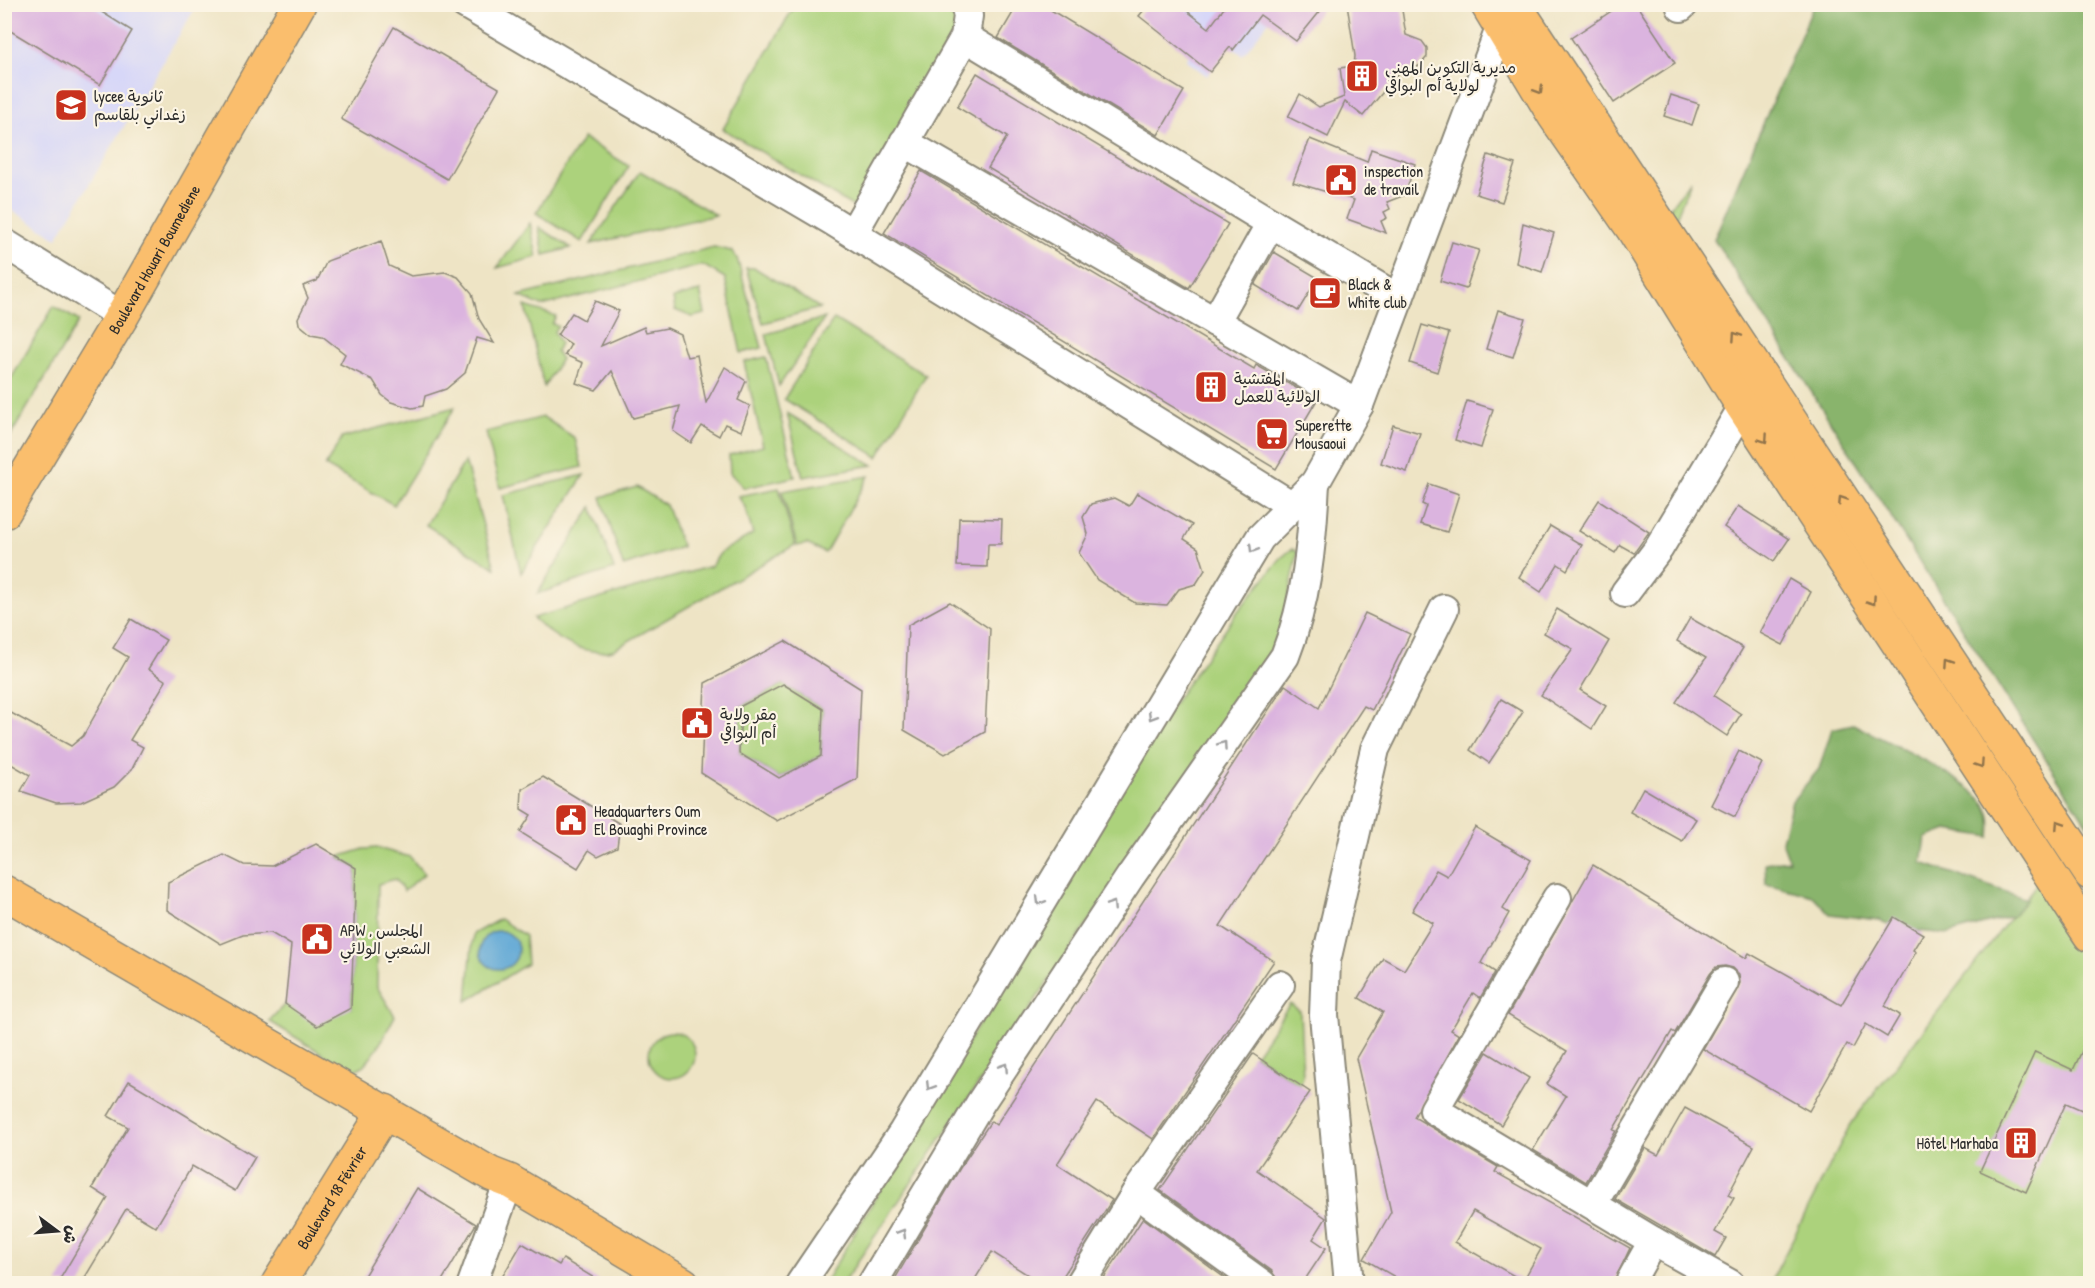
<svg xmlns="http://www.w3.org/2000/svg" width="2095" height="1288" viewBox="0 0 2095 1288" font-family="'Patrick Hand','Playpen Sans Arabic',sans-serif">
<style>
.built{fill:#d7d7f8}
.green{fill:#acd27c;stroke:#6c7e54;stroke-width:1.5}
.forest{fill:#89b46c;stroke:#5a704c;stroke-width:1.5}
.water{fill:#5ea7d5;stroke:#446980;stroke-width:1.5}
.building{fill:#dbb4df;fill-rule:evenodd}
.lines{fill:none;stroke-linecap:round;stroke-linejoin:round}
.minor-casing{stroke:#8c8878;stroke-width:32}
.major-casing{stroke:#8c8878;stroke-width:36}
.minor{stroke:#fff;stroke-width:28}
.major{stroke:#fabe6d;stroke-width:33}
.oneway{stroke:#92744c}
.oneway2{stroke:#a0a0a0}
.labels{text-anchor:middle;stroke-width:4.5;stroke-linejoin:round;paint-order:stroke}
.poi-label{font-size:16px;fill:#2b2b2b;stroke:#fcf5e5;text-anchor:start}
.street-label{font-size:16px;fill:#2b2b2b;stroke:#fcf5e5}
</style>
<rect width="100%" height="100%" fill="#fcf5e5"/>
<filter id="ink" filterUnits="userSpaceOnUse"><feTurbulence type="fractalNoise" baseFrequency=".0167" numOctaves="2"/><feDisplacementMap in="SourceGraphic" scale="12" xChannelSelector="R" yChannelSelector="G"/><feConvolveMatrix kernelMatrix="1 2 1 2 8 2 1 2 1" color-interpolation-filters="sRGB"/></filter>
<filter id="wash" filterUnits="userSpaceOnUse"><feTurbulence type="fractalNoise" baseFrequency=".008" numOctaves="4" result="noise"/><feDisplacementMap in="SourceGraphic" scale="24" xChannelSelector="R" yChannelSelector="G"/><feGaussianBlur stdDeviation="1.35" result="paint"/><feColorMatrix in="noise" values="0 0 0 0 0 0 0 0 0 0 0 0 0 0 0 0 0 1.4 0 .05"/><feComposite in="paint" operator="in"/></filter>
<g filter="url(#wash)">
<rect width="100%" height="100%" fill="#eee4c5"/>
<g class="built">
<polygon points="4,5 197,5 57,238 5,206"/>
<polygon points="1136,5 1281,5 1243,55 1230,46 1207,76 1186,60 1189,55 1139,16 1144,10"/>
</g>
<g class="green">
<polygon points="795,5 954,5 965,37 864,213 723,129"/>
<polygon points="583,138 629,166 582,242 536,213"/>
<polygon points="640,171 716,215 591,244"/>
<polygon points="1691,180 1673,225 1665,214"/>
<polygon points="530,223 537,257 497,268"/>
<polygon points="539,227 571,248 544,255"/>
<polygon points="714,247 731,251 737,258 762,348 741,353 725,278 703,265 542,306 519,296"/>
<polygon points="746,268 755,268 820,308 763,323"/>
<polygon points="700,291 705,314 692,317 675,310 673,298"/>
<polygon points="54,306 79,321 5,445 5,389"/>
<polygon points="525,306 556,316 552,324 558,326 554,331 560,343 556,352 561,359 544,387"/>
<polygon points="825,318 779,386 766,334"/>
<polygon points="834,319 926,375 878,457 784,399"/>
<polygon points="766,357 795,477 744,488 730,473 729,455 763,446 744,362"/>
<polygon points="455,407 394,505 325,466 342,438"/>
<polygon points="787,413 873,465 803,477"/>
<polygon points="543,417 575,438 582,467 500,488 486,432"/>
<polygon points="465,461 495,568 426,525"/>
<polygon points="584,475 521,573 503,495"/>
<polygon points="869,476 825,553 807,544 797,546 782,491"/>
<polygon points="637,487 666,505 682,547 623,566 601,497"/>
<path d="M779,488L795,545L613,650C582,657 555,639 533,618L711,566L721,552L753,534L745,507L738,496Z"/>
<polygon points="592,507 614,569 537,594"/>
<polygon points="1292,549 1298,552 1279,642 843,1283 824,1284 1154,731 1238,611 1281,558"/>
<polygon points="783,684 823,709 821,756 779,778 739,753 741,706"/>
<path d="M377,848L410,857L424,874L404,891L395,879L378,884L377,987L395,1016C386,1031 369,1074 349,1070L269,1021L285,1004L351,1008L356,868L338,857L364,849Z"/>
<polygon points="2042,877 2090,951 2090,1283 1770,1284 1850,1125"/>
<polygon points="500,919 525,936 527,964 467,1001 473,934"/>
<polygon points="1290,1004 1300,1011 1303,1077 1299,1085 1255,1055"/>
<circle cx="672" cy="1055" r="23"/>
</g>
<g class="forest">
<polygon points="1814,5 2090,5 2090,829 1714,239"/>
<path d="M1853,724C1883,740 1970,779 1986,806C1991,814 1991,828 1990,837L1947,830L1926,838L1922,863L2027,899L2013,916L1948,934L1898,929L1879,920L1830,914L1813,896L1766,884L1765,863L1789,860L1782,841L1792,801L1819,769L1832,729Z"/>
</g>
<circle class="water" cx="499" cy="950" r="19"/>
<g id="blocks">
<g class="building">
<polygon points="4,4 89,4 132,31 100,85 4,27"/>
<polygon points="1018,4 1041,4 1184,91 1158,135 998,38"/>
<polygon points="1149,4 1178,4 1209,28 1227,4 1326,4 1296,41 1260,15 1233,50 1230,47 1210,72 1139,16"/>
<polygon points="1347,4 1401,4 1406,35 1422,41 1427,48 1427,57 1419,66 1398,74 1363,116 1345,102 1328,137 1288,117 1300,94 1319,107 1344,97 1340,68 1354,66 1355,56"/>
<polygon points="1622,4 1636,4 1675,63 1614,103 1571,38"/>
<polygon points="394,27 499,88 447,179 341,119"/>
<polygon points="977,73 1228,224 1189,288 988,168 1007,137 957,107"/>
<polygon points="1671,95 1699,104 1692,125 1664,116"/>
<polygon points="1310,139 1367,162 1371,149 1415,164 1405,195 1387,202 1390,209 1384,212 1387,218 1381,221 1386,233 1347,219 1354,200 1293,182"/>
<polygon points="1488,155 1515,164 1502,202 1476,194"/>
<polygon points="921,171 1254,369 1256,365 1317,400 1276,469 884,233"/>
<polygon points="1523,223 1554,233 1542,272 1516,263"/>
<polygon points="381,241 389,266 411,276 445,272 458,277 472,293 479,319 494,343 477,338 465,373 446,389 425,396 423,406 412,408 391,402 382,395 373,380 340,364 345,354 322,336 311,334 299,324 298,318 308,298 303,286 317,281 327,261"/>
<polygon points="1452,242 1479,250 1466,289 1440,281"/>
<polygon points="1274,252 1318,278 1298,311 1255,285"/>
<polygon points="595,301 619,311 601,346 644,327 646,332 667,328 680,334 687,357 697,355 706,403 725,367 746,381 738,400 750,406 741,431 725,424 719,436 702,426 691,443 673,431 680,406 633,418 612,371 596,390 576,383 583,363 565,355 571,344 557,335 572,313 584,320"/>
<polygon points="1498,310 1525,318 1513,357 1486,349"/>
<polygon points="1422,325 1449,333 1437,372 1410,363"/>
<polygon points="1467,401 1493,409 1481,448 1455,440"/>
<polygon points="1393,425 1420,433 1407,472 1381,463"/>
<polygon points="1429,484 1459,494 1447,532 1420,524 1426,506 1422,504"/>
<polygon points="1137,493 1192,525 1184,539 1198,548 1205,570 1196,584 1179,589 1167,605 1135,603 1097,580 1079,553 1088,534 1083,517 1091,504 1114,498 1129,506"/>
<polygon points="1599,500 1649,532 1634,553 1620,545 1615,553 1579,531"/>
<polygon points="1738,506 1789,539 1774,561 1724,527"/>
<polygon points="959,518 1002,519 1001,544 988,544 987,567 957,566"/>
<polygon points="1550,526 1582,545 1567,570 1558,564 1541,592 1519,577"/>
<polygon points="1789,579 1811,592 1783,645 1760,633"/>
<polygon points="950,602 990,629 985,732 945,754 904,730 908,625"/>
<polygon points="1557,609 1609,641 1580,690 1606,706 1592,729 1541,695 1573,649 1544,633"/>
<polygon points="1365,613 1410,634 1372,710 1364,706 1220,926 1274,961 1153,1139 1097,1102 1057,1164 1112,1200 1058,1284 1042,1284 992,1252 972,1284 892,1284 960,1168 991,1121 996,1125 1285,685 1319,708"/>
<polygon points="1690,618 1743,648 1714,696 1741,714 1727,736 1676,702 1706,658 1677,641"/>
<polygon points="131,619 166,640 148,669 166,681 130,740 143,747 132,769 114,787 81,802 56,803 21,791 30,775 4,760 4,709 71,746 83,736 128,657 113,648"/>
<path d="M785,641L861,689L857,779L777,821L701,773L705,683ZM783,684L823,709L821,756L779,778L739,753L741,706Z"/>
<polygon points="1501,699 1523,712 1489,763 1470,750"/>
<polygon points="1739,751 1762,763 1735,817 1711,805"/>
<polygon points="543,777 620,824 617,847 598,856 589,850 578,868 520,832 531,815 521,809 522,789"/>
<polygon points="1643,788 1696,819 1682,841 1630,812"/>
<path d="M1475,827L1531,860L1503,909L1509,913L1481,963L1495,972L1480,998L1473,993L1451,1030L1459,1035L1414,1117L1498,1167L1495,1172L1630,1248L1613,1284H1407L1364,1259L1391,1212L1356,1058L1383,1012L1359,998L1383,958L1404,970L1433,923L1412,911L1436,870L1447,876ZM1473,1211L1541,1249L1523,1281L1455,1242Z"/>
<polygon points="316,844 356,868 351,1008 317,1026 285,1004 291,945 271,933 243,935 221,944 167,910 168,882 224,855 244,865 272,866"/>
<polygon points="1593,865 1746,958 1749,953 1841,1005 1894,917 1923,934 1913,950 1916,952 1885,1006 1900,1015 1887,1037 1866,1024 1853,1048 1847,1044 1809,1111 1703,1049 1740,983 1739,974 1733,968 1725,966 1716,967 1710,974 1675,1033 1672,1031 1613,1130 1616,1131 1586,1182 1533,1150 1566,1096 1547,1084 1567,1051 1508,1015"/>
<polygon points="2091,1032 2091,1114 2066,1103 2026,1192 1980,1171 2035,1052 2073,1070"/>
<polygon points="1487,1052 1529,1078 1501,1125 1459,1099"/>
<polygon points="1253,1054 1310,1092 1257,1170 1326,1218 1313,1239 1326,1248 1302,1284 1278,1284 1272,1271 1160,1190"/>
<polygon points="129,1081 255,1157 235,1191 192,1166 156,1227 126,1209 81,1284 57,1284 108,1198 92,1188 128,1127 108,1116"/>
<polygon points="1685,1108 1754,1146 1728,1195 1734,1198 1715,1232 1726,1238 1715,1257 1615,1199 1645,1148 1658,1155"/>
<polygon points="417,1188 476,1224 440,1284 359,1284"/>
<polygon points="1143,1218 1233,1284 1100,1284"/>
<polygon points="522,1243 559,1265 563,1259 604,1284 498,1284"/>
</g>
</g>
</g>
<g filter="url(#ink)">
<use href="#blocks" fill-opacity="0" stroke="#8c8878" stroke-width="1.5"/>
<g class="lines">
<g class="minor-casing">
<g id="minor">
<polyline points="465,4 831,220 1291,505"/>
<polyline points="1681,7 1684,4"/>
<polyline points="965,37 1271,223 1215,322"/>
<polyline points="904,142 1359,405"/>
<polyline points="1271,223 1399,299"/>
<polyline points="853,233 965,37 968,16 965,4"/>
<polyline points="4,243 122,316"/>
<polyline points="1625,593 1659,548 1743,407"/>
<polyline points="1557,898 1434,1110 1653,1241 1629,1284"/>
<polyline points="1136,1193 1262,1284"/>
<polyline points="1593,1203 1724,982"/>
<polyline points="1653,1241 1730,1284"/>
<polyline points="472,1284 509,1181"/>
<polyline points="800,1284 903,1132 1260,538 1315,483 1359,405 1501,26 1502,10"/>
<path d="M872,1284L981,1102L1130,877L1285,656C1307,600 1312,543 1315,483"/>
<polyline points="1080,1284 1136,1193 1280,985"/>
<polyline points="1349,1284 1324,1015 1326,961 1375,749 1444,609"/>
</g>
</g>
<g class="major-casing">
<g id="major">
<polyline points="1487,4 1554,115 1633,229 1743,407 2090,935"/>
<polyline points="1514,4 2090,873"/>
<path id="s1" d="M4,512L122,316L299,4"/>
<polyline points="4,892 491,1174 509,1181 683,1284"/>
<path id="s2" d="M278,1284L385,1111"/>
</g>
</g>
<use href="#minor" class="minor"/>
<use href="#major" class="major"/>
</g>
<defs><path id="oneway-chevron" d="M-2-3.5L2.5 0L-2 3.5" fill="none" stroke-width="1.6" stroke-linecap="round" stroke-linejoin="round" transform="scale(1.5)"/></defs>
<g class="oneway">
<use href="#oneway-chevron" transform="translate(1539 90) rotate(59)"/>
<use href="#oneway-chevron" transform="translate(1736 336) rotate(-124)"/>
<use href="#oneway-chevron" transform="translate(1764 439) rotate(56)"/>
<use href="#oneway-chevron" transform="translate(1842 500) rotate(-123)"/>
<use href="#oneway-chevron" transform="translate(1872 601) rotate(56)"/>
<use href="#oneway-chevron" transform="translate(1949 662) rotate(-124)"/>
<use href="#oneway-chevron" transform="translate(1980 764) rotate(56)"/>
<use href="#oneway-chevron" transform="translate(2059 824) rotate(-123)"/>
</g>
<g class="oneway2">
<use href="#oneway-chevron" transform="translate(1253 549) rotate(121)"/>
<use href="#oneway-chevron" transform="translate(1152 716) rotate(121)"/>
<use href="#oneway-chevron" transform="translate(1223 745) rotate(-55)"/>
<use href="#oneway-chevron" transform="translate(1040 901) rotate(121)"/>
<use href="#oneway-chevron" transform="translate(1112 905) rotate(-57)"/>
<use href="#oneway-chevron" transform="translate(1004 1067) rotate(-57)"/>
<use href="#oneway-chevron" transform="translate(930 1086) rotate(121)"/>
<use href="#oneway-chevron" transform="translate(902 1233) rotate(-59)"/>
</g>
</g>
<defs>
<g id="building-square" transform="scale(1.725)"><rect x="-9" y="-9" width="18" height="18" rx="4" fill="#c8321e" stroke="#fcf5e5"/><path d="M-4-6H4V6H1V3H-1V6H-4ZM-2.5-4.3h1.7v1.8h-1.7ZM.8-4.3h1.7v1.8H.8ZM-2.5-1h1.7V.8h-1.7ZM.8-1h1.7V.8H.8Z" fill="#fff"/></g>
<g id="school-square" transform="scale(1.725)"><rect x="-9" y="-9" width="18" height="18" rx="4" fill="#c8321e" stroke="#fcf5e5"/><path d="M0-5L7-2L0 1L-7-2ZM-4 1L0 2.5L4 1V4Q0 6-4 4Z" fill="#fff"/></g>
<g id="civic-square" transform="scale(1.725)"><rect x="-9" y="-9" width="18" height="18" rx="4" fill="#c8321e" stroke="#fcf5e5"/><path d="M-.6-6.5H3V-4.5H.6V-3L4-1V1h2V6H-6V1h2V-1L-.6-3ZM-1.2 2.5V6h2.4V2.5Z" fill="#fff"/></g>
<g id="cafe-square" transform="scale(1.725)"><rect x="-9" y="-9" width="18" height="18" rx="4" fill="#c8321e" stroke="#fcf5e5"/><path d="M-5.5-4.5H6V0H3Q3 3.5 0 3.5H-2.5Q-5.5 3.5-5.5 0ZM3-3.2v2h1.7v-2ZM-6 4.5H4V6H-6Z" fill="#fff"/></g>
<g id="supermarket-square" transform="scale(1.725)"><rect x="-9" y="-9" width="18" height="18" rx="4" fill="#c8321e" stroke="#fcf5e5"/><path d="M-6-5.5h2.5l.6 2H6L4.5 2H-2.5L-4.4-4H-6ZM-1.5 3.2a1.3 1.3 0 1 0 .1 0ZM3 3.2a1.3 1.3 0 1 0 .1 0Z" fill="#fff"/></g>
</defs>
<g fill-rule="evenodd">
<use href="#building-square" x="1362" y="76"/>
<use href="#school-square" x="71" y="105"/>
<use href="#civic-square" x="1341" y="180"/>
<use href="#cafe-square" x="1325" y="293"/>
<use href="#building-square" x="1211" y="387"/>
<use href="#supermarket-square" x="1272" y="434"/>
<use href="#civic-square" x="697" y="723"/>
<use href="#civic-square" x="571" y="820"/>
<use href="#civic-square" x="317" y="939"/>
<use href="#building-square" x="2021" y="1143"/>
</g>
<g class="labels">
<g class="poi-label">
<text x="1385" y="73">مديرية التكوين المهني<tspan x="1385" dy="18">لولاية أم البواقي</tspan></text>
<text x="94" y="102">lycee ثانوية<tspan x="94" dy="18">زغداني بلقاسم</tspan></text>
<text x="1364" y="177">inspection<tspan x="1364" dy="18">de travail</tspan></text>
<text x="1348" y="290">Black &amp;<tspan x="1348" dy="18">White club</tspan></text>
<text x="1234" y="384">المفتشية<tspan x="1234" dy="18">الولائية للعمل</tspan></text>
<text x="1295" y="431">Superette<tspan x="1295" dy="18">Mousaoui</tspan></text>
<text x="720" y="720">مقر ولاية<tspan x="720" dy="18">أم البواقي</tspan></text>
<text x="594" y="817">Headquarters Oum<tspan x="594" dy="18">El Bouaghi Province</tspan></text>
<text x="340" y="936">APW , المجلس<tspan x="340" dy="18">الشعبي الولائي</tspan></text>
<text x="1998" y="1149" text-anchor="end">Hôtel Marhaba</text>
</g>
<g class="street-label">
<text dy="6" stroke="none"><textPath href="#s1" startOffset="294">Boulevard Houari Boumediene</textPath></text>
<text dy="6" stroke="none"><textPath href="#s2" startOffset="102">Boulevard 18 Février</textPath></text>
</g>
</g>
<rect width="2095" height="1288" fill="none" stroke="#fcf5e5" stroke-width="24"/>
<g transform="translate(57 1231) rotate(106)" stroke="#fcf5e5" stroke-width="4.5" paint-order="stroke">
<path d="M0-4.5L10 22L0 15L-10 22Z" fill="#2b2b2b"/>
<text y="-9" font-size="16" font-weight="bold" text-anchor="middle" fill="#2b2b2b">ش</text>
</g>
</svg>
